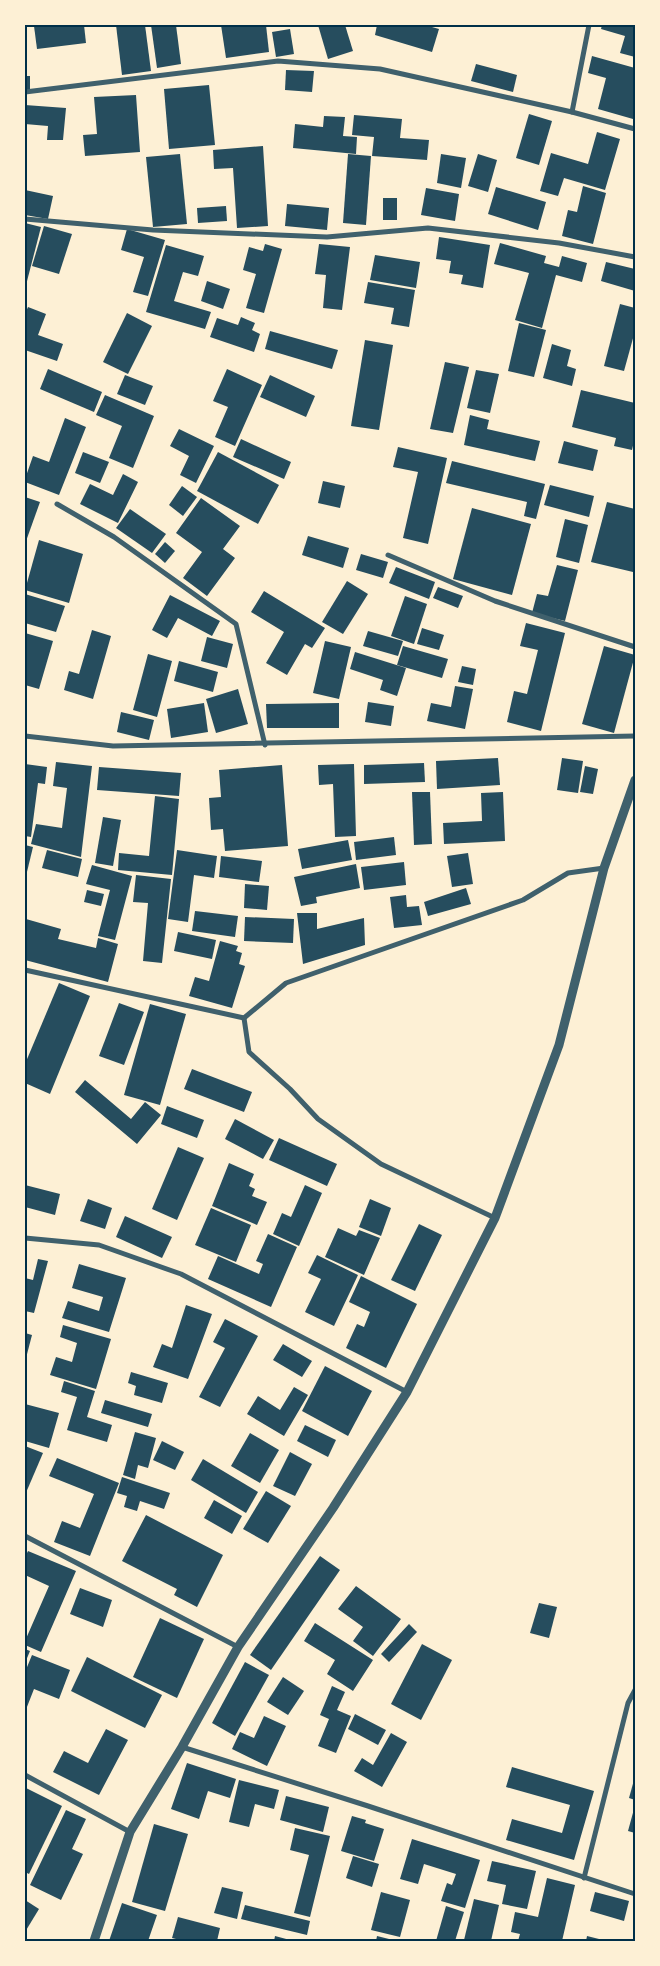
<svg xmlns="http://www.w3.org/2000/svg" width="660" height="1966" viewBox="0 0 660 1966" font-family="'Playfair Display',serif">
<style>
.building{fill:#264d5e}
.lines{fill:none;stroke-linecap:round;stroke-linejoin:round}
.minor{stroke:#3f606c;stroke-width:5}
.tertiary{stroke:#3f606c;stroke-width:9}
.neatline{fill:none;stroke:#003049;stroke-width:2}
</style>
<rect width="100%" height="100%" fill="#fdf0d5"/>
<g class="building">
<polygon points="45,25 84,25 86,43 37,49 34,26"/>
<polygon points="116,25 145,25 151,71 122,75"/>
<polygon points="151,25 176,25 181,64 157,68"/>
<polygon points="221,25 266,25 269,52 226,58"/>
<polygon points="318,25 345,25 353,51 328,59"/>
<polygon points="377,25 425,25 439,29 432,52 375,35"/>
<polygon points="602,25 635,25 635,57 620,53 625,36 601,29"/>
<polygon points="290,29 294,54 276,57 272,32"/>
<polygon points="592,56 635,68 635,111 633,119 598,109 606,78 588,73"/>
<polygon points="476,64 517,75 513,92 471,81"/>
<polygon points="286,70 314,71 312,92 285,90"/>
<rect x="25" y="76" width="5" height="14"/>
<polygon points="209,85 215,145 169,149 164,89"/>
<polygon points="136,95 140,152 85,156 83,135 97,134 94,97"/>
<polygon points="25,105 66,108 63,140 47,140 48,126 25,124"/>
<polygon points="529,114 552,121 539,165 516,158"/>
<polygon points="354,115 402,119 400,138 429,140 427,160 372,156 374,137 352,135"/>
<polygon points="324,116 345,117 343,136 357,137 356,154 293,148 295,124 323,127"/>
<polygon points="597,132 620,139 605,190 564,178 558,196 540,191 551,153 588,164"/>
<polygon points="263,146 268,226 237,228 233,168 214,169 213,150"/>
<polygon points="180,154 187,224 153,227 146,157"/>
<polygon points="348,154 371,156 366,225 343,223"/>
<polygon points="441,154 466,158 461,188 437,183"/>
<polygon points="478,154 497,160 488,192 468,186"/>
<polygon points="583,186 606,193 593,244 562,236 568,210 577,212"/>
<polygon points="496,187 546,202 538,230 488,214"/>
<polygon points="426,188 459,194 455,221 421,215"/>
<polygon points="25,190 53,196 48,219 25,215"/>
<rect x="383" y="198" width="14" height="22"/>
<polygon points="287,204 329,208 327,230 285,226"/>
<polygon points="226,206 227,221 198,223 197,208"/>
<polygon points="25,223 41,227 26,285 25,285"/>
<polygon points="44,226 72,234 59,274 32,266"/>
<polygon points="127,229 165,240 148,296 133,292 144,257 121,250"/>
<polygon points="439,237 490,245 483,288 461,284 463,275 449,273 451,261 436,259"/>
<polygon points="500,243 546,256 544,263 559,267 562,256 587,263 582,282 556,275 542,328 515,320 529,273 494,264"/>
<polygon points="265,244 282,249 264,313 246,308 256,274 243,270 249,247 263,251"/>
<polygon points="319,244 350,247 342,310 323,308 326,275 315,274"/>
<polygon points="166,245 204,256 198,276 183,272 174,301 211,312 205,329 146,312"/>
<polygon points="375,255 420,262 416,288 370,280"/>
<polygon points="606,262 635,269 635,291 601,281"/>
<polygon points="207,281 230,289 223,309 201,301"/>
<polygon points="368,282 415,290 409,327 391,324 394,308 364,303"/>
<polygon points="620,304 635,308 635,331 624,371 604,366"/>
<polygon points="28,307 46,314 38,335 63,344 57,361 25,350 25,314"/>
<polygon points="127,313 152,326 128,374 103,362"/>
<polygon points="241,317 255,323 252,330 260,334 254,352 210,337 217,318 238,325"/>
<polygon points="519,323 546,330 534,377 508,371"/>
<polygon points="270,331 338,350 332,369 265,349"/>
<polygon points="365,340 393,345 379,430 351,426"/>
<polygon points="552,344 571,350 567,366 576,369 572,386 543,378"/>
<polygon points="445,362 469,367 453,433 430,429"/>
<polygon points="48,369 102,392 94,412 40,389"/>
<polygon points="227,369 262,385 235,446 215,437 228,407 213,401"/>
<polygon points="476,370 499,374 490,413 467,408"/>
<polygon points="125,375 153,386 145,405 117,394"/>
<polygon points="270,375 315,396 306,417 260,397"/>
<polygon points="581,390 635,403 635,437 632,450 614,446 616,438 572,427"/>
<polygon points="105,395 154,416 133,468 109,458 122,426 96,415"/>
<polygon points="470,415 489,420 487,429 540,441 535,461 464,445"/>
<polygon points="65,418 86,427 59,495 25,482 25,479 33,456 49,462"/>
<polygon points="179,429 214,446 196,483 180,475 189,456 170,446"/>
<polygon points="241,439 291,462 284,479 233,457"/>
<polygon points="564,441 598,450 593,471 558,463"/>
<polygon points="398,447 447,458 428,544 403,538 418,472 393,467"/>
<polygon points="83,452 109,462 100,483 75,473"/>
<polygon points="218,452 279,485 258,524 197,491"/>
<polygon points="452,461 545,484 536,519 524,516 527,502 446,483"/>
<polygon points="123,474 138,482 118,523 80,504 90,484 113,495"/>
<polygon points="323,481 345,486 340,508 318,503"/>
<polygon points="550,485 594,496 589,517 544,505"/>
<polygon points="182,486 197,497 183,516 169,505"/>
<polygon points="25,497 40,502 25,544"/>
<polygon points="201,498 240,526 223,549 235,558 207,596 183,578 202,552 176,533"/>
<polygon points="607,502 635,509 635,564 633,572 591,562"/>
<polygon points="472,508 531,524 512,595 453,579"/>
<polygon points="130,509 166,534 152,553 116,528"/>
<polygon points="565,519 588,525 579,563 556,557"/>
<polygon points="308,536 349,548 343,568 302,555"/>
<polygon points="39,540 83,554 69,603 25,590"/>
<polygon points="165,542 175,551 165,563 155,554"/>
<polygon points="361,554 388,562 383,578 356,570"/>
<polygon points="557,565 578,570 565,621 532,613 537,594 548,596"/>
<polygon points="396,567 435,582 429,599 389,583"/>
<polygon points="347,581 368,594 343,634 322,622"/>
<polygon points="438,587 463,596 458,608 433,598"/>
<polygon points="264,591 325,628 312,648 305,644 287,675 266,663 284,632 251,612"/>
<polygon points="25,594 65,606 56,632 25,623"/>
<polygon points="170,595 220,621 212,636 178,618 167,638 152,630"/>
<polygon points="405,596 427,604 414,644 391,636"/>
<polygon points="526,623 565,633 541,731 507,722 514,691 527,694 538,650 520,646"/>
<polygon points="422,628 444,635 439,650 417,644"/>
<polygon points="92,630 111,636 93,699 64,690 69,671 79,674"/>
<polygon points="368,631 403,641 398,656 363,646"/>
<polygon points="25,633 53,641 39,689 25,685"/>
<polygon points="207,637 233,644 227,668 201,661"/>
<polygon points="325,641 351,647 339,699 313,693"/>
<polygon points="403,646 448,659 442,678 397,665"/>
<polygon points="604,646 635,655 614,733 582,724"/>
<polygon points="355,652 406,668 397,696 380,690 383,680 350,669"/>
<polygon points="148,654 172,661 157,717 133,710"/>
<polygon points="179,661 218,672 213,692 174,681"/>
<polygon points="462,666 476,669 473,685 458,682"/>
<polygon points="455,686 473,689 465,729 427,721 431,703 451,707"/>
<polygon points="238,689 248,724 216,733 206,699"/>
<polygon points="368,702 394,706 391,726 365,722"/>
<polygon points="204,703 208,732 171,738 167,709"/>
<polygon points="339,703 339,728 267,728 266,704"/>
<polygon points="121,712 154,720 149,740 117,732"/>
<polygon points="498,758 500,785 437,789 436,761"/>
<polygon points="562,758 583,761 578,793 557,790"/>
<polygon points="56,762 92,766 81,857 31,844 36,824 62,828 67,788 53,786"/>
<polygon points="424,763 425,782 364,784 364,765"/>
<polygon points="25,764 47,767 45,784 38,783 31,837 25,836"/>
<polygon points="354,764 356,836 335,837 333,784 319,785 318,765"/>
<polygon points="282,765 288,846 225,851 223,829 211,830 209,798 221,797 219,770"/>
<polygon points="585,766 598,769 593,794 580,792"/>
<polygon points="99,767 181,773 179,796 97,790"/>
<polygon points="412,792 430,792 432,844 414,845"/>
<polygon points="503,792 505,841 444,844 443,823 482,821 481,793"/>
<polygon points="155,796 179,799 172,875 118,870 119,853 149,856"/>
<polygon points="103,817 121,820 113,866 95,863"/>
<polygon points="394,837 396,855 356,860 354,842"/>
<polygon points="348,840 352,860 302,869 298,849"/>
<polygon points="25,845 33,847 26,876 25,876"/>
<polygon points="47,850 82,859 78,877 42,868"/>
<polygon points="177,850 217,856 214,878 194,875 188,922 168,919"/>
<polygon points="468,853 473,884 452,887 447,856"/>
<polygon points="221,856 262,861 259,882 219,877"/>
<polygon points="404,862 406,885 364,890 361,867"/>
<polygon points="356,864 360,888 316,897 317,903 301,906 294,877"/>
<polygon points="92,865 132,876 115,940 98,936 110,890 86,884"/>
<polygon points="136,875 171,879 162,963 143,961 148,903 133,902"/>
<polygon points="245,884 269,886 267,910 244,908"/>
<polygon points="466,888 471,904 428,916 424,902"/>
<polygon points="87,890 104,894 101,906 84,902"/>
<polygon points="406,895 407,907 419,906 422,925 394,928 390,897"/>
<polygon points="195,911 238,916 235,937 192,931"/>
<polygon points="297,913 317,913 317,929 364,918 365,945 303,964"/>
<polygon points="245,917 294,919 293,943 244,941"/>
<polygon points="26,919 61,929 58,939 96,948 98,938 118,944 108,982 25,960"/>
<polygon points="178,932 216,940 212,959 174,951"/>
<polygon points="220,941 238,946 236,951 242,953 239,964 245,966 232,1008 189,996 195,977 209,981"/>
<polygon points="59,983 90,996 50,1094 25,1083 25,1064"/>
<polygon points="119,1003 144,1012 124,1065 99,1056"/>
<polygon points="150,1004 186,1014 160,1105 124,1095"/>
<polygon points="192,1069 252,1092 244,1112 184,1089"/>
<polygon points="85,1080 131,1119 145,1102 161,1115 137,1144 75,1092"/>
<polygon points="167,1106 204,1120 197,1138 161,1124"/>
<polygon points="235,1119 274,1140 263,1159 225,1139"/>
<polygon points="279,1138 337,1164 327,1186 269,1160"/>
<polygon points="178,1147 204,1158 177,1220 152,1209"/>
<polygon points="229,1163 254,1174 249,1186 255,1189 252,1196 267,1202 257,1225 212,1206"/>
<polygon points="25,1185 60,1194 55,1215 25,1207"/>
<polygon points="305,1185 322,1193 299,1246 273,1234 282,1213 291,1217"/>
<polygon points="88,1199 112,1208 105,1229 80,1221"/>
<polygon points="370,1199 391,1208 381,1236 359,1227"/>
<polygon points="211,1208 251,1225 236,1262 195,1245"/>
<polygon points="125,1216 172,1237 162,1258 116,1237"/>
<polygon points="419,1224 442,1235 415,1291 391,1280"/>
<polygon points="338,1228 356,1236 359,1230 380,1238 364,1275 325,1257"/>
<polygon points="268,1234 297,1247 271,1307 208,1279 218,1256 259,1274 263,1264 256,1261"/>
<polygon points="317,1255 358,1275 334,1326 305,1312 321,1279 308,1273"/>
<polygon points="38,1259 48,1261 34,1313 25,1311 25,1278 33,1280"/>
<polygon points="79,1264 126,1278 109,1332 62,1318 68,1301 99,1311 103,1297 72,1288"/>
<polygon points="361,1276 417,1304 386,1368 346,1348 357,1324 364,1327 370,1312 349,1302"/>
<polygon points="186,1305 212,1314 188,1379 153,1367 162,1344 172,1348"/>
<polygon points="225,1319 258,1336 220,1407 199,1397 225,1348 213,1342"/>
<polygon points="63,1325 111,1339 96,1389 50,1375 56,1357 72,1362 77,1343 60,1337"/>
<polygon points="25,1333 32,1335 26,1358 25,1358"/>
<polygon points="283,1344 312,1361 302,1377 273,1360"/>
<polygon points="325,1366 372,1391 348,1436 302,1411"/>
<polygon points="131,1372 168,1383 162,1403 134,1395 136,1386 128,1383"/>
<polygon points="64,1381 95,1391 87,1417 112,1425 107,1442 67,1430 77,1397 61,1392"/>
<polygon points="294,1387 308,1395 284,1436 247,1414 258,1396 280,1410"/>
<polygon points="105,1400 152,1414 148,1427 101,1413"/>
<polygon points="25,1404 59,1413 49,1448 25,1441 27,1432 25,1432"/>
<polygon points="305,1425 336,1440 328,1457 297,1441"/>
<polygon points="135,1432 156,1438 148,1468 138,1465 135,1479 123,1475"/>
<polygon points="250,1433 279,1450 260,1483 231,1466"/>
<polygon points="162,1441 184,1452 175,1470 153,1460"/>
<polygon points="25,1446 43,1453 25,1495"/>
<polygon points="290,1452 312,1464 295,1496 273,1486"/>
<polygon points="57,1458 119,1483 90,1556 54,1542 62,1521 80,1528 94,1494 49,1476"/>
<polygon points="203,1459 258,1492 246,1513 191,1480"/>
<polygon points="122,1477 170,1493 164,1509 140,1501 137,1511 124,1507 127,1496 117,1493"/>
<polygon points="266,1491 291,1506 268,1543 243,1529"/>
<polygon points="214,1500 242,1516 232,1534 204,1518"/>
<polygon points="146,1515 223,1555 197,1607 174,1595 177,1589 122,1561"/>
<polygon points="28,1551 76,1571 41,1652 25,1645 25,1641 49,1586 25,1575 25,1557"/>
<polygon points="320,1556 340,1570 271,1670 250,1655"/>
<polygon points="356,1586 401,1619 373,1656 353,1641 363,1627 338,1609"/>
<polygon points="80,1588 112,1600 103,1627 70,1614"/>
<polygon points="539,1603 557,1607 549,1638 530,1633"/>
<polygon points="160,1618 204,1639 177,1698 133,1677"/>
<polygon points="315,1623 373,1660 353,1691 327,1674 335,1660 304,1641"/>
<polygon points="409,1624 417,1632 389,1662 381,1654"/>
<polygon points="422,1644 452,1660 421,1720 391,1704"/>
<polygon points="25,1649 30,1651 25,1663"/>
<polygon points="32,1655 70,1670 59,1699 34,1689 25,1712 25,1672"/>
<polygon points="87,1657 162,1695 145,1728 71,1691"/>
<polygon points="245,1662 269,1675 235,1736 212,1723"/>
<polygon points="283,1677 304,1691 288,1715 267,1702"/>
<polygon points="332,1686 345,1692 337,1710 351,1716 336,1753 318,1746 329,1719 320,1715"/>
<polygon points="355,1714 386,1730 378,1745 348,1729"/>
<polygon points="264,1716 286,1726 267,1766 232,1749 240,1732 254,1738"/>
<polygon points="106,1729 128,1740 99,1795 53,1772 64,1751 88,1763"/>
<polygon points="391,1733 407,1742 382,1787 354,1771 362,1758 373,1765"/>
<polygon points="187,1763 236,1779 230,1798 208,1791 199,1819 171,1809"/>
<polygon points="512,1767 594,1791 574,1860 506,1840 512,1819 562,1833 570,1805 506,1787"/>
<polygon points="239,1780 279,1790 274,1809 255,1804 249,1827 229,1822"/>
<polygon points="634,1780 635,1780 635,1800 629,1798"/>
<polygon points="26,1788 62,1806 29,1874 25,1872"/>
<polygon points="286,1796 329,1807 323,1832 280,1820"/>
<polygon points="634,1809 635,1810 635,1833 628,1831"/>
<polygon points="66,1810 86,1819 72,1849 83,1854 61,1900 30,1885"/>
<polygon points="352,1816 366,1820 365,1823 384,1829 374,1861 341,1851"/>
<polygon points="154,1824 188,1834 165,1911 132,1902"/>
<polygon points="295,1828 330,1836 310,1917 294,1913 309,1855 290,1850"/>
<polygon points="412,1839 480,1860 465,1908 441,1901 447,1883 452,1885 456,1874 424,1864 418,1884 400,1879"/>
<polygon points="353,1856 379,1864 372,1887 346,1878"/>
<polygon points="492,1861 536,1871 527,1909 502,1904 506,1885 487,1881"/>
<polygon points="547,1878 575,1885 562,1941 518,1941 520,1934 511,1932 515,1912 538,1917"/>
<polygon points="222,1887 243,1892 237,1919 214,1913"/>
<polygon points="381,1892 410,1900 400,1937 371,1930"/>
<polygon points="595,1892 629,1901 624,1921 590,1911"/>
<polygon points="474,1899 499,1905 491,1941 464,1940"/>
<polygon points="25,1900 39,1909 25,1932"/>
<polygon points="122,1903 157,1915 148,1941 109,1941"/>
<polygon points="245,1905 310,1921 307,1935 241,1919"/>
<polygon points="446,1906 464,1912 455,1941 436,1941"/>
<polygon points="178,1917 220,1928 217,1941 184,1941 172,1938"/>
<polygon points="275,1936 290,1940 290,1941 274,1941"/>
<polygon points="377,1936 393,1940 393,1941 376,1941"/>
<polygon points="587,1936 603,1940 603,1941 586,1941"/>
</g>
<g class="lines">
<g class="minor">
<polyline points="25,92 278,61 380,69 572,112 635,129"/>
<polyline points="572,112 589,25"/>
<polyline points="25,219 153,230 327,237 428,228 559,243 635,257"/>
<polyline points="57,504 114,537 236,624 265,745"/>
<polyline points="388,555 495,601 635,647"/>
<polyline points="25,736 113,746 635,736"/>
<polyline points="25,970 244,1018 286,983 523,900 568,873 604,868"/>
<polyline points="244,1018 249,1052 290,1089 318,1119 381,1164 495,1218"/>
<polyline points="25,1238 99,1245 181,1274 407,1392"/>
<polyline points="25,1536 238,1647"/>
<polyline points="182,1747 368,1806 635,1894"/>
<polyline points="25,1775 130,1832"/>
<polyline points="584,1878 628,1703 635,1690"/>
</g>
<polyline class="tertiary" points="94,1941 130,1832 182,1747 238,1647 333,1508 407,1392 495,1218 559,1045 604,868 635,780"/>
</g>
<rect width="660" height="1966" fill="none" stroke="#fdf0d5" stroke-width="52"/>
<rect x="26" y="26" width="608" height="1914" class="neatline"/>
</svg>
